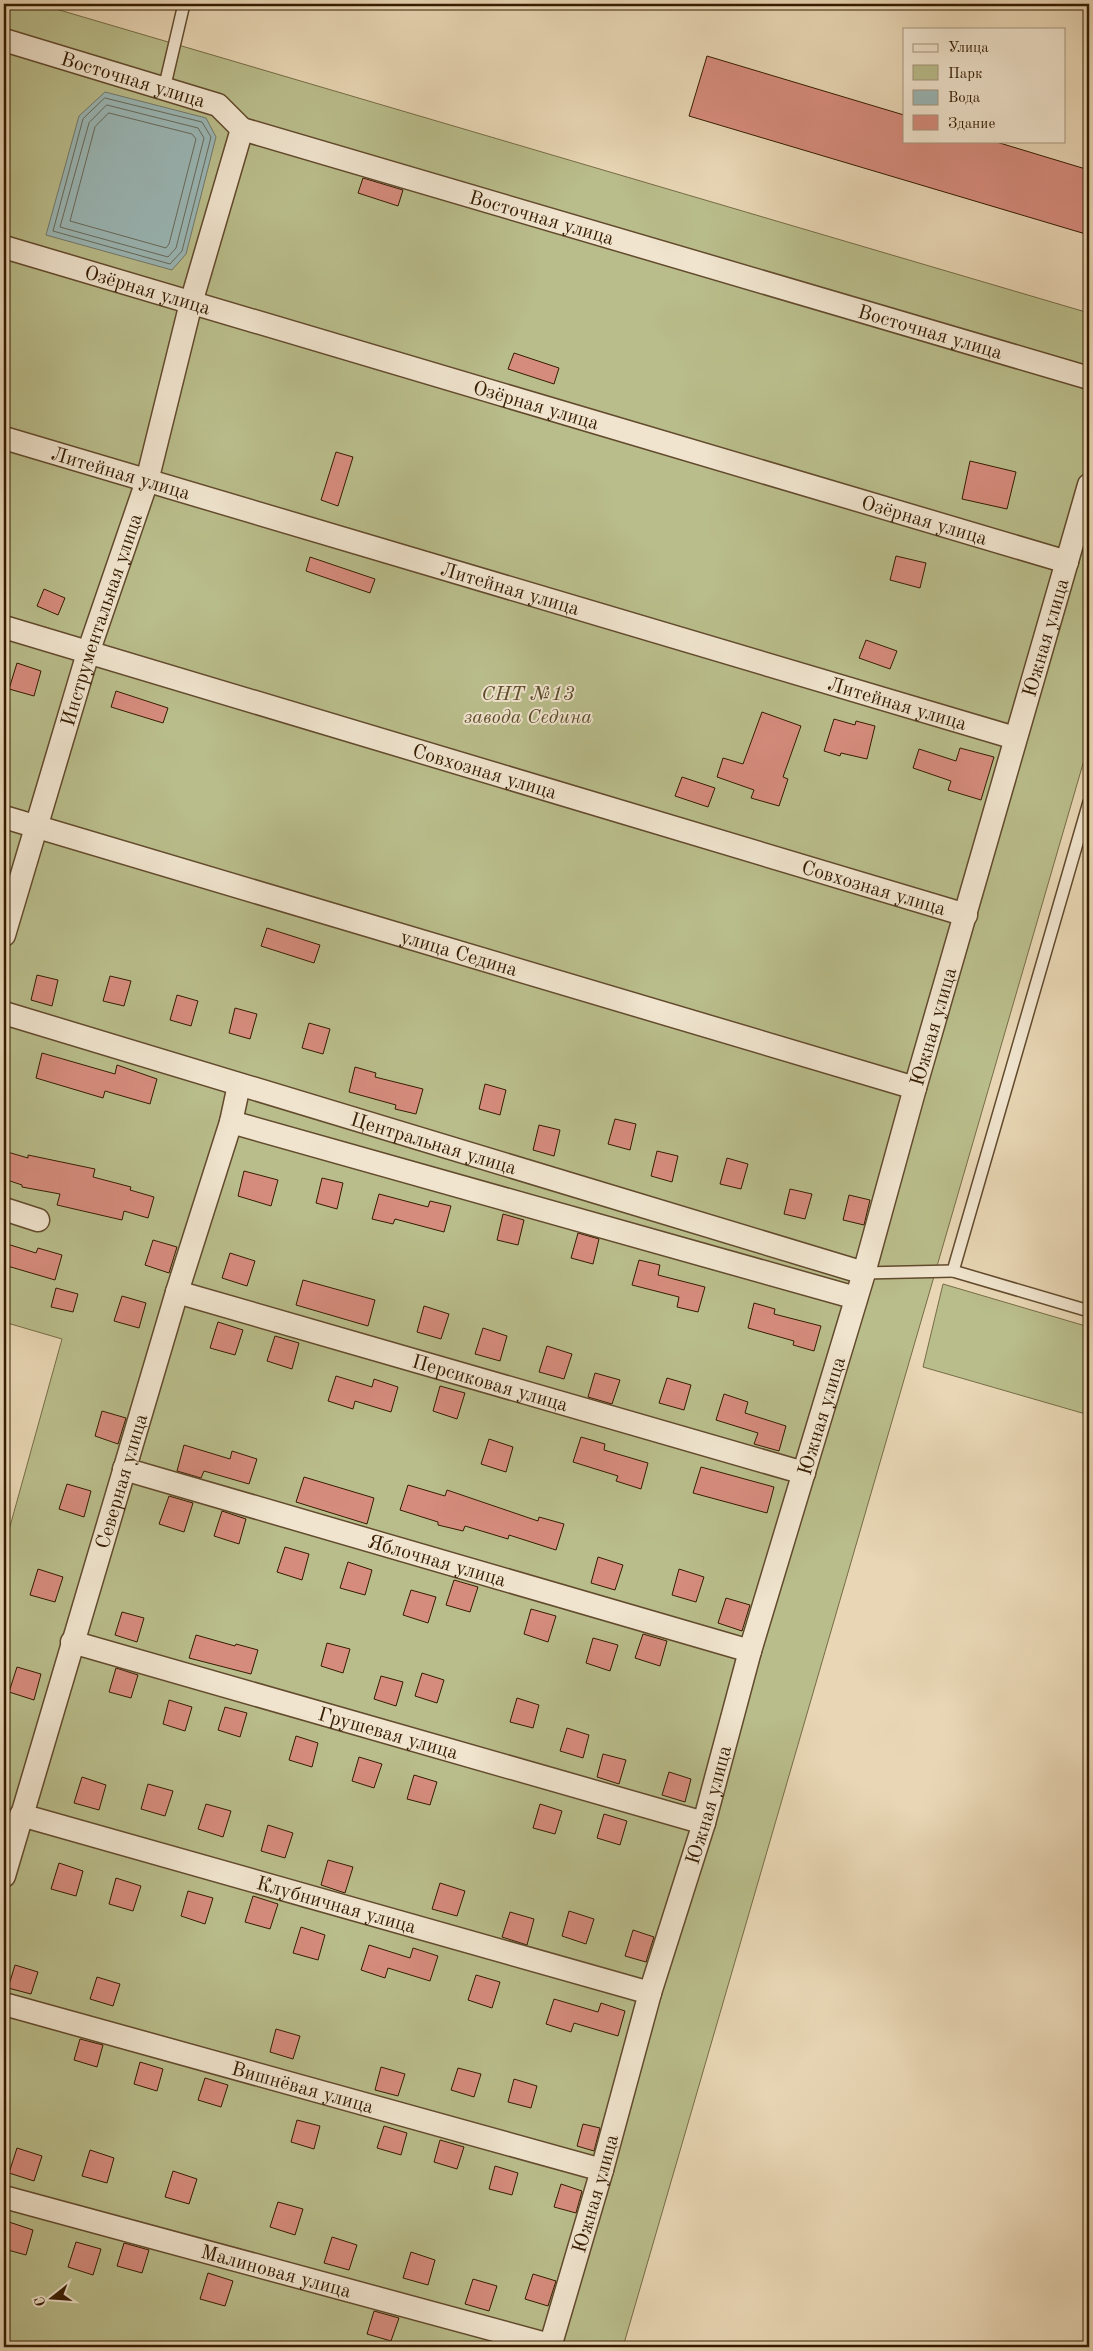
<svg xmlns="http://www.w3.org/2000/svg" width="1093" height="2351" viewBox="0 0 1093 2351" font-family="'Old Standard TT',serif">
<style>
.green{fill:#b9bd8b;stroke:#776c46}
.water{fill:#9ab7b6;stroke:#72796d}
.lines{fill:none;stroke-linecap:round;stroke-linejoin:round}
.shore{stroke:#686a5b;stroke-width:1}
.building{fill:#d68c7d;stroke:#351c00}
.lane-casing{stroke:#624a2d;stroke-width:14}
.street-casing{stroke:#624a2d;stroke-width:25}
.lane{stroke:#f0e4ce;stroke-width:11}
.street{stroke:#f0e4ce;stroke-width:22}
.labels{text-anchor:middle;stroke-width:4;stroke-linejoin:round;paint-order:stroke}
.street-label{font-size:20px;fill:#351c00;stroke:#f0e4ce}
.park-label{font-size:20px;font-style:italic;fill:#5d4c2a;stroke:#f0e4ce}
</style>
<rect width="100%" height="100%" fill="#e8d6b4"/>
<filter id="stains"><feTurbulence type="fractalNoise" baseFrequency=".004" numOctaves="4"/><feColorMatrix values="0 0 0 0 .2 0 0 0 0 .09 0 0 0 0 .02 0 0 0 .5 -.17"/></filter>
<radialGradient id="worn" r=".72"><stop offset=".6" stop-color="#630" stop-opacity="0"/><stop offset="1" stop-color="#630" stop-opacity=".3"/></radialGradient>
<g class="green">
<polygon points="4,4 39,4 1089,313 1089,743 623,2347 4,2347 4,1548 62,1339 4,1322"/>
<polygon points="943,1284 1089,1327 1089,1415 923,1367"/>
</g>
<polygon class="water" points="105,92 206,118 216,137 186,254 172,270 46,235 79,116"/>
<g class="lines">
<g class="shore">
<polygon points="105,98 202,122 211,137 182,251 170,264 53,231 83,119"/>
<polygon points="107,105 198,128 204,138 176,248 168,257 60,227 89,123"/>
<polygon points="109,113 192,134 196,139 169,244 166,248 70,221 95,127"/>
</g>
</g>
<g class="building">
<polygon points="707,56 904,115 904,141 993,141 1089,170 1089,235 689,116"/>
<polygon points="363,178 403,190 398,206 358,193"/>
<polygon points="514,353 559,368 554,384 508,369"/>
<polygon points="336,452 353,457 338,506 321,500"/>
<polygon points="970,461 1016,472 1007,509 962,499"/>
<polygon points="896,556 926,563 920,588 890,580"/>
<polygon points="310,557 375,579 370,593 306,571"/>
<polygon points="44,589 65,598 58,615 37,606"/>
<polygon points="866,640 897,651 890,669 859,658"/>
<polygon points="17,663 41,671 34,696 9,689"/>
<polygon points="116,691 168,708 163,723 111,707"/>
<polygon points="762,712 801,726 783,777 788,779 779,806 751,798 754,790 717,777 723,758 743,764"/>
<polygon points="834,719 855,725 856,721 875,726 867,759 841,753 840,756 824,751"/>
<polygon points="960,748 994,757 981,800 948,790 951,781 913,768 919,749 956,761"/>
<polygon points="682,777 715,788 708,807 675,796"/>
<polygon points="267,928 320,945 314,963 261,946"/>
<polygon points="37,975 58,980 52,1006 31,1000"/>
<polygon points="110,976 131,981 124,1006 103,1001"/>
<polygon points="177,995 198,1001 191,1026 170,1020"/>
<polygon points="235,1008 257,1014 250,1039 229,1033"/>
<polygon points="309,1023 330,1029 323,1054 302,1048"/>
<polygon points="42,1053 115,1074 117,1065 157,1079 150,1104 105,1091 103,1098 36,1078"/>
<polygon points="355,1067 376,1073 375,1077 423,1089 416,1114 395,1109 396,1105 349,1092"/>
<polygon points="485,1084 506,1090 500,1115 479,1109"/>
<polygon points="615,1119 636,1124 630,1150 608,1144"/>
<polygon points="539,1125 560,1130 554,1156 533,1150"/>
<polygon points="4,1151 28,1158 28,1155 95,1169 93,1177 131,1187 130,1190 154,1197 148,1218 124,1211 122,1220 57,1205 60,1194 22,1187 22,1185 4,1179"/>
<polygon points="657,1151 678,1156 672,1182 651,1176"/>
<polygon points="727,1158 748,1164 741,1189 720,1184"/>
<polygon points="244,1171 278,1180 271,1206 238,1196"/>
<polygon points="322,1178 343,1183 337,1209 316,1203"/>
<polygon points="790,1189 812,1194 805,1219 784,1214"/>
<polygon points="379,1194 428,1207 430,1201 451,1206 444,1232 395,1219 393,1224 372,1219"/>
<polygon points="849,1195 870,1200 864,1225 843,1220"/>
<polygon points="503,1214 524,1220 518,1245 497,1240"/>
<polygon points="578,1233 599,1239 593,1264 571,1258"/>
<polygon points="153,1240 177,1247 169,1273 145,1265"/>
<polygon points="4,1243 36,1253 38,1248 62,1255 55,1280 4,1265"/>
<polygon points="230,1253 255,1261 247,1286 222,1278"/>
<polygon points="639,1260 660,1265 658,1275 705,1287 698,1312 677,1307 679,1297 632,1285"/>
<polygon points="303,1280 375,1300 368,1326 296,1305"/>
<polygon points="56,1288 78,1294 73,1312 51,1307"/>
<polygon points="122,1296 146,1303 139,1328 114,1321"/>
<polygon points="754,1303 775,1309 774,1314 821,1326 814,1351 793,1345 794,1341 748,1328"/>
<polygon points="424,1306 449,1314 441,1339 417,1332"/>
<polygon points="218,1322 243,1330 235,1355 210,1348"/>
<polygon points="483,1328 507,1336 500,1361 475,1354"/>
<polygon points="275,1336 299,1343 292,1369 267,1361"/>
<polygon points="547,1346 572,1354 564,1379 539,1372"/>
<polygon points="595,1373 620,1380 612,1404 588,1397"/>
<polygon points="336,1376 372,1387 374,1379 398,1387 391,1412 355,1401 353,1409 328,1401"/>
<polygon points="667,1378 691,1385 684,1410 659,1403"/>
<polygon points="440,1386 465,1393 457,1419 433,1411"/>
<polygon points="724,1394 748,1402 745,1413 786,1426 779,1451 754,1444 758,1433 716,1420"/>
<polygon points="102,1411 126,1418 118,1444 95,1436"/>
<polygon points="581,1437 605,1444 604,1450 648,1463 641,1489 616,1481 618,1476 573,1462"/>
<polygon points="489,1439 513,1447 506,1472 481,1464"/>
<polygon points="184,1445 230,1459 232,1451 257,1459 249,1484 204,1471 201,1478 177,1471"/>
<polygon points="701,1467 774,1487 767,1513 693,1493"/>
<polygon points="304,1477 374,1498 367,1524 296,1502"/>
<polygon points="67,1484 91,1491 84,1517 59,1509"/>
<polygon points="408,1485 445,1496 447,1490 538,1521 539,1517 564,1524 556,1550 509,1535 508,1539 465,1526 463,1531 438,1525 438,1522 400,1510"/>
<polygon points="169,1496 193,1503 184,1532 159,1524"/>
<polygon points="222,1511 246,1519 239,1544 214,1536"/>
<polygon points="285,1547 309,1554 302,1580 277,1572"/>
<polygon points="598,1557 623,1565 615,1590 591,1583"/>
<polygon points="348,1562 372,1570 365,1595 340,1588"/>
<polygon points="38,1569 63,1577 55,1602 30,1595"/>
<polygon points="679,1569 704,1577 696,1602 672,1595"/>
<polygon points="454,1580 478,1587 470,1612 446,1605"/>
<polygon points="411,1590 436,1597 428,1623 403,1615"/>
<polygon points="726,1598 750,1605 742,1631 718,1623"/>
<polygon points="531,1609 556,1616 548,1642 524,1634"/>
<polygon points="122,1612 144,1618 137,1642 115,1635"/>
<polygon points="643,1634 667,1641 660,1666 635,1658"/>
<polygon points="196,1635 235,1646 236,1644 258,1650 251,1674 189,1658"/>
<polygon points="593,1638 618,1645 610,1671 586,1663"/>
<polygon points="327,1643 350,1649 343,1673 321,1666"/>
<polygon points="17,1667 41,1674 34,1700 9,1692"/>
<polygon points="116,1668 138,1675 131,1698 109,1692"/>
<polygon points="422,1673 444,1680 437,1703 415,1696"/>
<polygon points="381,1676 403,1682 396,1706 374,1699"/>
<polygon points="517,1698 539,1705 533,1728 510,1722"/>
<polygon points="169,1700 192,1707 185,1731 163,1724"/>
<polygon points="225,1707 247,1713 240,1737 218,1730"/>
<polygon points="567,1728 589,1735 583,1758 560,1751"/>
<polygon points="296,1736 318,1743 312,1767 289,1760"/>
<polygon points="603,1754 626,1760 619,1784 597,1777"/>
<polygon points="359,1757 382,1764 374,1788 352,1781"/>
<polygon points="669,1772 691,1779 685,1802 662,1795"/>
<polygon points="414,1775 437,1782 430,1805 407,1799"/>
<polygon points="82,1777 106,1785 99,1810 74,1803"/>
<polygon points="148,1784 173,1791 165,1816 141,1809"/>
<polygon points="206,1804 231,1811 223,1837 198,1829"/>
<polygon points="540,1804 562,1811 555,1834 533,1828"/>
<polygon points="604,1814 627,1821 620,1845 597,1838"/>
<polygon points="268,1825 293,1833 285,1858 261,1851"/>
<polygon points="328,1860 353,1867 345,1893 321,1885"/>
<polygon points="59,1863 83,1871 76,1896 51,1889"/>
<polygon points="116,1878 141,1886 133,1911 109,1904"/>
<polygon points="440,1883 465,1891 457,1916 432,1909"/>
<polygon points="188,1891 213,1898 205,1924 181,1916"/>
<polygon points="253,1896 278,1904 270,1929 245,1922"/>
<polygon points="569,1911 594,1919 586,1944 562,1936"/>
<polygon points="510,1912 534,1919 527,1945 502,1937"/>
<polygon points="301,1927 325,1935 318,1960 293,1953"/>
<polygon points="633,1930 654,1937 646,1962 625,1956"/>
<polygon points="369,1945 410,1958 413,1948 438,1956 430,1981 388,1968 385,1978 361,1970"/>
<polygon points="15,1965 38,1972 31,1994 8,1988"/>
<polygon points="476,1975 500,1982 492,2008 468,2000"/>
<polygon points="97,1977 120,1984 113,2006 90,1999"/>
<polygon points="554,1999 598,2012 601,2003 625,2011 618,2036 574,2023 571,2032 546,2024"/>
<polygon points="276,2029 300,2036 293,2059 270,2052"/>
<polygon points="80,2039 103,2045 97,2067 74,2060"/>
<polygon points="140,2062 163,2069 157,2091 134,2084"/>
<polygon points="381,2067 405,2074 398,2096 375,2090"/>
<polygon points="458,2068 481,2074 474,2097 451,2090"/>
<polygon points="205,2078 228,2085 221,2107 198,2100"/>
<polygon points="514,2079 537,2086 531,2108 508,2102"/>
<polygon points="297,2120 320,2126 314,2149 291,2142"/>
<polygon points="583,2124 600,2128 594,2151 577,2146"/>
<polygon points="384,2126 407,2133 401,2155 377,2148"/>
<polygon points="440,2140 464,2147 457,2169 434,2162"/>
<polygon points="17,2148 42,2156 34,2181 9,2173"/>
<polygon points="90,2150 114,2158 107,2183 82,2176"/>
<polygon points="495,2166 518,2173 512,2195 489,2189"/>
<polygon points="173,2171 197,2179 189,2204 165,2197"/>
<polygon points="561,2184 582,2191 576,2213 554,2207"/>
<polygon points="278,2202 303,2209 295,2235 270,2227"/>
<polygon points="9,2222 33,2230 26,2255 4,2249 4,2239"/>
<polygon points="332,2237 357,2245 349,2270 324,2263"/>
<polygon points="76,2242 101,2249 93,2275 68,2267"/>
<polygon points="124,2243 149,2250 142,2273 117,2266"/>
<polygon points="411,2252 435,2260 428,2285 403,2278"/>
<polygon points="208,2273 233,2281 225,2306 200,2299"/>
<polygon points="533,2274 556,2281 548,2306 525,2299"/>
<polygon points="473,2279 497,2286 489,2311 465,2304"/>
<polygon points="374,2311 399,2318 391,2341 367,2334"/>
</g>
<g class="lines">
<g class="lane-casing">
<g id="lane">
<polyline points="164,89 184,4"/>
<polyline points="1089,802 953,1271 1089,1311"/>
<polyline points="864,1273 953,1271"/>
</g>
</g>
<g class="street-casing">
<g id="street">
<path id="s1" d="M4,40L218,105L242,129L1089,378"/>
<path id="s2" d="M4,247L1067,562"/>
<path id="s3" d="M4,438L1015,738"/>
<path id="s4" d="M4,627L966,915"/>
<path id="s5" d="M4,817L915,1088"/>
<path id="s6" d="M4,935L88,653L147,481L191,303L242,129"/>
<path id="s7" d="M4,1013L864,1273"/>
<polyline points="231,1122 856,1298"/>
<polyline points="4,1209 38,1220"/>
<path id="s8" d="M177,1292L804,1473"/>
<path id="s9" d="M124,1469L750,1651"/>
<path id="s10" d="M72,1642L704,1823"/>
<path id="s11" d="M21,1815L650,1993"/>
<path id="s12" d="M4,1876L177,1292L231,1122L239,1085"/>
<path id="s13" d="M4,2004L602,2170"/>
<path id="s14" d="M4,2197L550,2345"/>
<path id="s15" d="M550,2347L602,2170L650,1993L704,1823L750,1651L864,1273L915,1088L1089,485"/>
</g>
</g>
<use href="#lane" class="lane"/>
<use href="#street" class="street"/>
</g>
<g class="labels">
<g class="street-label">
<text dy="7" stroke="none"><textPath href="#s1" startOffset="135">Восточная улица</textPath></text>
<text dy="7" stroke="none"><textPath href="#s1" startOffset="570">Восточная улица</textPath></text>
<text dy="7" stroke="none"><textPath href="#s2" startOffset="150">Озёрная улица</textPath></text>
<text dy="7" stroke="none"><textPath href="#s1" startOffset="975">Восточная улица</textPath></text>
<text dy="7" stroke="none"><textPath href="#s2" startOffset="555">Озёрная улица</textPath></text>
<text dy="7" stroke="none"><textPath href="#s3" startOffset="122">Литейная улица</textPath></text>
<text dy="7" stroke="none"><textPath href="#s2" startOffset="960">Озёрная улица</textPath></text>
<text dy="7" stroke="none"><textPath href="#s3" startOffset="528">Литейная улица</textPath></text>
<text dy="7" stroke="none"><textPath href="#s6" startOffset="330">Инструментальная улица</textPath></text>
<text dy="7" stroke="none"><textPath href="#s15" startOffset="1780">Южная улица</textPath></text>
<text dy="7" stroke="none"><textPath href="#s3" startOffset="932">Литейная улица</textPath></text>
<text dy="7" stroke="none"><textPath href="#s4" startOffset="502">Совхозная улица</textPath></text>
<text dy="7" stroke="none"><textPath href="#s4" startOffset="908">Совхозная улица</textPath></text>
<text dy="7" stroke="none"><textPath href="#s5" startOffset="475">улица Седина</textPath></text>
<text dy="7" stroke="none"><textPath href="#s15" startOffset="1375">Южная улица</textPath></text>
<text dy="7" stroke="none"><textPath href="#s7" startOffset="449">Центральная улица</textPath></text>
<text dy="7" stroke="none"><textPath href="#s8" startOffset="326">Персиковая улица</textPath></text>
<text dy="7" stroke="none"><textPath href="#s15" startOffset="970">Южная улица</textPath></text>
<text dy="7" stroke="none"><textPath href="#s12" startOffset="412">Северная улица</textPath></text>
<text dy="7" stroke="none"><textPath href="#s9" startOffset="326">Яблочная улица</textPath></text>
<text dy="7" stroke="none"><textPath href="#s10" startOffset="329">Грушевая улица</textPath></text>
<text dy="7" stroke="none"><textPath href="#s15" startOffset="565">Южная улица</textPath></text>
<text dy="7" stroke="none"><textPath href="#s11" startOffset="328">Клубничная улица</textPath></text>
<text dy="7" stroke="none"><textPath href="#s13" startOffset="310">Вишнёвая улица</textPath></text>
<text dy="7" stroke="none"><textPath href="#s15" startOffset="160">Южная улица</textPath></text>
<text dy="7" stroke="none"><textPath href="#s14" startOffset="282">Малиновая улица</textPath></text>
</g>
<g class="park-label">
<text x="528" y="700">СНТ №13<tspan x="528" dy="23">завода Седина</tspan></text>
</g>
</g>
<rect width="1093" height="2351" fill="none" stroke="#e8d6b4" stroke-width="20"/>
<rect x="5" y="5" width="1083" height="2341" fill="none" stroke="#351c00" stroke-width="2.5"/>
<rect x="10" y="10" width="1073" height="2331" fill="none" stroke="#351c00"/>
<rect x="903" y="28" width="162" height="115" fill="#f0e4ce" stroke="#a5947c"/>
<rect x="913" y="44" width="25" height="8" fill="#f0e4ce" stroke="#a5947c"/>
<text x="948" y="52" font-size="15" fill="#351c00">Улица</text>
<rect x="913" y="65" width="25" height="15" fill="#b9bd8b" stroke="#a5947c"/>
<text x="948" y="78" font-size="15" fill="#351c00">Парк</text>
<rect x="913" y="90" width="25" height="15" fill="#9ab7b6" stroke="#a5947c"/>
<text x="948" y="102" font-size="15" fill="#351c00">Вода</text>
<rect x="913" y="115" width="25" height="15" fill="#d68c7d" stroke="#a5947c"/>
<text x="948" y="128" font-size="15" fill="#351c00">Здание</text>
<g transform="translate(52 2298) rotate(253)" stroke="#f0e4ce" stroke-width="4" paint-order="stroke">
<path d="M0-4L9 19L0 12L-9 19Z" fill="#351c00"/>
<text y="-8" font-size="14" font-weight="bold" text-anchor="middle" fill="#351c00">С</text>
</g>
<rect width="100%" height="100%" filter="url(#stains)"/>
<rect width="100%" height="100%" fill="url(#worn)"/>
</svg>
